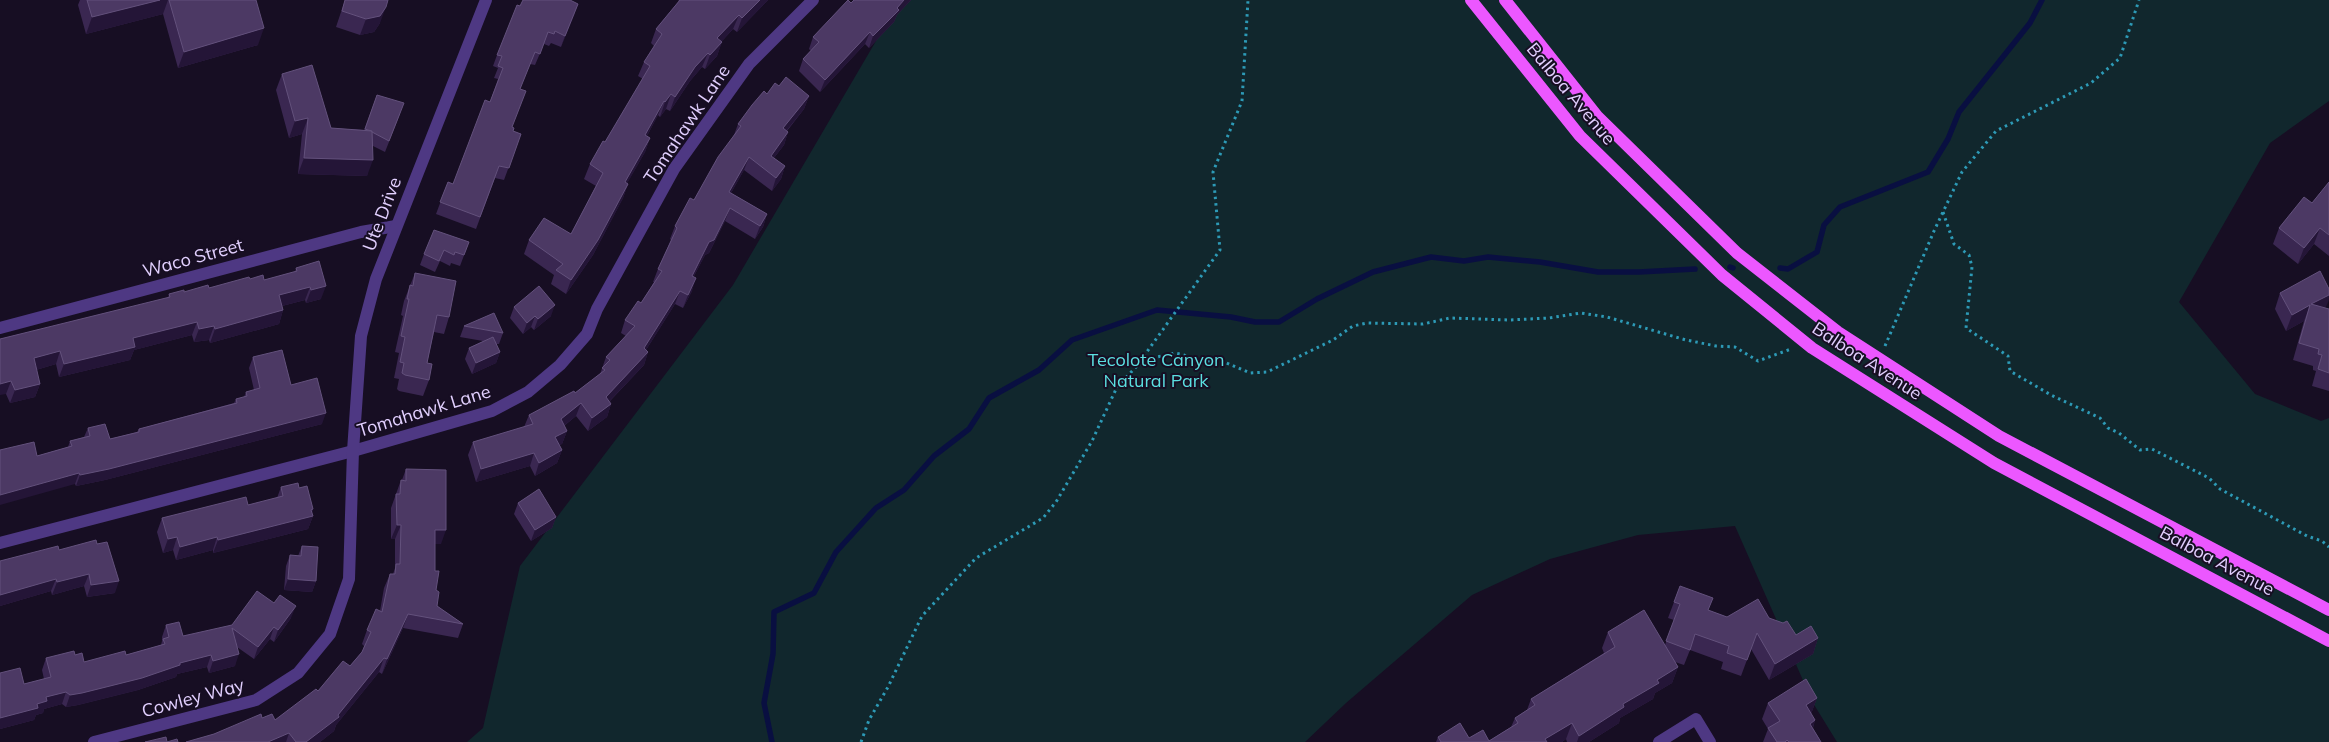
<svg xmlns="http://www.w3.org/2000/svg" width="2329" height="742" viewBox="0 0 2329 742" font-family="Mulish,sans-serif">
<style>
.green{fill:#11272d}
.lines{fill:none;stroke-linecap:round;stroke-linejoin:round}
.stream{stroke:#090f41;stroke-width:5.5}
.path{stroke:#2d9ab6;stroke-width:3;stroke-dasharray:2.5 4;stroke-linecap:butt}
.minor{stroke:#4e3883;stroke-width:12}
.tertiary{stroke:#4e3883;stroke-width:12}
.primary{stroke:#ec57ff;stroke-width:12}
.wall{fill:#3a2751}
.shaded-wall{fill:#241537}
.building{fill:#4c3964;stroke:#63517c}
.labels{text-anchor:middle;stroke-width:4;stroke-linejoin:round;paint-order:stroke}
.street-label{font-size:18px;fill:#e2d0ff;stroke:#170e23}
.park-label{font-size:18px;fill:#5bdfe0;stroke:#170e23}
</style>
<rect width="100%" height="100%" fill="#170e23"/>
<polygon class="green" points="900,0 2329,0 2329,101 2270,143 2179,302 2255,394 2321,421 2329,418 2329,742 1837,742 1813,703 1735,526 1638,535 1550,559 1472,595 1346,703 1305,742 467,742 483,728 520,566 733,285"/>
<g class="lines">
<g class="stream">
<polyline points="1730,267 1733,268"/>
<polyline points="1780,268 1788,269 1817,252 1824,225 1840,207 1928,172 1948,139 1959,112 2030,23 2042,0"/>
<polyline points="772,742 764,703 773,654 774,612 814,593 836,552 876,508 904,490 934,456 969,429 989,398 1039,370 1072,340 1157,310 1231,317 1255,322 1279,322 1317,299 1373,272 1431,257 1464,261 1488,257 1540,262 1598,272 1639,272 1695,269"/>
</g>
<g class="path">
<polyline points="1943,212 1954,244 1969,255 1972,267 1966,328 2008,356 2010,371 2051,395 2100,418 2108,428 2119,433 2140,450 2152,449 2209,478 2220,489 2307,536 2322,541 2329,547"/>
<polyline points="1885,346 1934,231 1962,172 1996,131 2091,83 2120,58 2139,0"/>
<polyline points="1136,367 1220,250 1213,172 1242,101 1248,0"/>
<polyline points="861,742 869,720 888,687 922,616 976,558 1043,518 1056,502 1092,441 1117,387 1136,367 1157,357 1175,353 1184,355 1193,361 1222,361 1250,373 1267,372 1333,340 1353,326 1367,323 1423,324 1450,318 1509,320 1549,318 1581,313 1607,317 1686,340 1716,346 1735,347 1758,361 1791,349"/>
</g>
<g class="minor">
<polyline points="0,328 361,232 396,226"/>
<polyline points="0,543 353,451 492,411 528,392 560,365 587,334 597,309 674,169 749,64 813,0"/>
<polyline points="1659,742 1696,719 1710,742"/>
</g>
<polyline class="tertiary" points="94,742 256,700 298,673 330,634 349,579 353,451 361,336 376,279 486,0"/>
<g class="primary">
<polyline points="1471,0 1580,136 1722,275 1812,348 1994,463 2329,641"/>
<polyline points="1505,0 1597,116 1737,253 1838,332 1999,436 2329,610"/>
</g>
</g>
<g class="wall">
<polygon points="80,0 256,0 258,45 178,68 163,14 86,34 78,5"/>
<polygon points="345,0 380,23 374,32 360,35 336,27"/>
<polygon points="678,0 768,0 737,32 733,29 722,41 717,56 705,69 702,67 690,81 670,111 666,109 660,117 658,115 647,136 650,138 645,152 627,183 628,184 623,198 593,255 566,294 551,284 554,275 524,254 529,240 571,234 596,186 584,179 590,164 605,142 643,79 638,76 644,62 654,46 651,43 656,29 679,1"/>
<polygon points="854,0 911,0 897,15 894,22 869,48 865,44 820,92 799,71 803,59 811,51 809,49 813,37"/>
<polygon points="578,4 561,47 551,43 549,46 544,44 535,65 530,64 520,89 512,127 513,131 521,134 504,180 495,178 476,229 436,214 448,182 453,184 490,102 498,79 494,78 498,68 493,66 497,55 520,6"/>
<polygon points="282,74 331,128 364,130 377,95 400,114 385,152 373,146 367,176 298,174 302,134 289,138 276,90"/>
<polygon points="779,86 809,96 804,109 787,131 788,132 784,145 774,158 785,166 781,179 772,191 744,170 731,193 767,214 763,227 755,239 725,221 709,253 705,255 694,276 692,291 683,308 675,304 646,350 648,352 644,365 610,401 611,404 607,417 588,431 576,416 564,426 567,431 562,444 559,445 562,450 557,463 535,476 530,466 476,482 468,455 473,442 524,427 529,415 575,393 600,374 606,357 626,336 621,333 625,320 641,303 654,282 653,282 658,269 671,240 670,239 675,226 694,200 734,135 738,124 767,94"/>
<polygon points="2329,182 2329,256 2314,244 2298,264 2273,244 2279,228 2312,203"/>
<polygon points="469,242 460,266 451,263 450,266 440,261 435,272 420,265 424,254"/>
<polygon points="296,268 321,299 306,303 305,300 282,306 283,310 279,324 210,343 209,340 194,342 192,335 134,350 130,360 59,377 56,364 36,370 40,384 35,397 10,403 6,394 0,339 168,298 169,294 209,288 250,279 264,280 295,272"/>
<polygon points="415,273 449,317 444,334 434,332 427,363 429,380 423,396 399,391 397,389 399,379 394,378 399,353 395,352 403,316 401,315 404,301"/>
<polygon points="2280,293 2329,309 2329,391 2312,386 2316,371 2313,370 2313,366 2293,360 2304,321 2286,331 2275,309"/>
<polygon points="514,307 551,316 534,330 531,327 523,334 510,318"/>
<polygon points="464,326 503,333 499,344 496,344 500,352 496,363 472,374 465,359 469,348 483,341 460,337"/>
<polygon points="253,357 291,385 322,424 105,480 76,486 75,484 37,456 68,447 70,441 84,437 88,428 110,439 137,432 139,429 234,403 236,399 244,397 246,392 254,390 249,368"/>
<polygon points="406,469 441,544 435,544 435,571 437,606 463,624 458,638 403,628 382,674 379,672 336,725 334,731 320,742 186,742 214,734 262,718 275,720 318,691 350,666 362,652 364,646 362,644 367,630 380,611 384,588 390,574 393,574 395,568 395,539 391,539 391,508 401,480 402,480"/>
<polygon points="281,487 299,488 313,509 312,513 313,516 308,529 213,553 213,550 176,560 173,550 163,553 157,532 162,518 248,505 277,498"/>
<polygon points="518,503 556,517 552,528 531,541 514,514"/>
<polygon points="302,546 316,581 312,592 284,590 286,566 290,555 298,556"/>
<polygon points="59,550 115,593 87,597 84,586 52,595 51,591 0,606 0,561"/>
<polygon points="1680,586 1708,610 1727,617 1769,618 1796,635 1818,638 1813,654 1769,680 1751,649 1741,676 1721,669 1723,662 1690,650 1684,665 1675,662 1678,667 1672,683 1655,693 1653,699 1620,718 1619,723 1589,742 1567,742 1566,739 1562,742 1436,742 1438,737 1469,738 1489,741 1511,727 1515,718 1527,710 1531,699 1604,653 1602,648 1608,632 1665,645 1674,620 1668,618"/>
<polygon points="291,618 274,642 270,639 254,659 237,647 235,666 209,673 207,667 177,674 176,677 138,690 78,705 66,707 62,704 44,709 43,713 36,715 34,720 0,729 0,673 24,684 44,679 42,670 46,658 75,655 84,662 126,655 161,645 162,641 162,637 166,625 183,636"/>
<polygon points="1817,698 1811,714 1815,720 1813,728 1821,742 1763,742 1768,729 1762,719 1768,703"/>
</g>
<g class="shaded-wall">
<polygon points="160,0 168,0 163,14 86,34 92,17"/>
<polygon points="760,0 768,0 737,32 742,18"/>
<polygon points="904,0 911,0 897,15 894,22 869,48 873,36"/>
<polygon points="578,4 574,16 561,47 565,36"/>
<polygon points="386,7 380,23 374,32 360,35 366,19"/>
<polygon points="739,15 733,29 712,52 717,38"/>
<polygon points="264,28 258,45 178,68 184,52"/>
<polygon points="870,32 865,44 820,92 825,80"/>
<polygon points="722,42 717,56 705,69 710,55"/>
<polygon points="708,53 702,67 690,81 670,111 675,97 695,67"/>
<polygon points="671,94 666,109 660,117 665,102"/>
<polygon points="809,96 804,109 778,141 783,128"/>
<polygon points="664,101 658,115 640,149 645,135"/>
<polygon points="308,118 302,134 289,138 295,121"/>
<polygon points="788,132 784,145 766,168 771,156"/>
<polygon points="650,138 645,152 620,196 625,182"/>
<polygon points="749,157 744,170 724,205 729,192"/>
<polygon points="304,158 373,160 367,176 298,174"/>
<polygon points="785,166 781,179 772,191 776,178"/>
<polygon points="628,184 623,198 593,255 566,294 571,280"/>
<polygon points="730,208 725,221 709,253 705,255 687,289 692,276 709,242"/>
<polygon points="767,214 763,227 755,239 760,226"/>
<polygon points="2320,228 2314,244 2298,264 2304,248"/>
<polygon points="696,278 692,291 683,308 688,295"/>
<polygon points="326,286 321,299 306,303 311,290"/>
<polygon points="310,287 305,300 274,308 279,295"/>
<polygon points="680,291 675,304 639,361 644,348"/>
<polygon points="2329,295 2329,300 2325,309 2311,304"/>
<polygon points="555,305 551,316 534,330 538,319"/>
<polygon points="2310,305 2304,321 2286,331 2292,315"/>
<polygon points="283,310 279,324 210,343 215,329"/>
<polygon points="535,316 531,327 523,334 527,323"/>
<polygon points="197,322 192,335 134,350 130,360 59,377 64,364 133,338"/>
<polygon points="214,326 209,340 194,342 199,329"/>
<polygon points="60,351 56,364 29,372 34,358"/>
<polygon points="500,352 496,363 472,374 476,363"/>
<polygon points="648,352 644,365 601,410 606,397"/>
<polygon points="11,381 6,394 0,395 0,384"/>
<polygon points="40,384 35,397 10,403 15,390"/>
<polygon points="581,403 576,416 556,432 561,419"/>
<polygon points="611,404 607,417 588,431 592,418"/>
<polygon points="326,413 322,424 105,480 76,486 80,475"/>
<polygon points="567,431 562,444 550,450 555,437"/>
<polygon points="562,450 557,463 535,476 539,463"/>
<polygon points="534,453 530,466 476,482 481,469"/>
<polygon points="79,473 75,484 0,505 0,495"/>
<polygon points="313,509 311,517 313,516 308,529 213,553 218,540"/>
<polygon points="556,517 552,528 531,541 535,530"/>
<polygon points="397,525 401,525 395,539 391,539"/>
<polygon points="435,530 446,530 441,544 430,544"/>
<polygon points="177,537 173,550 163,553 168,539"/>
<polygon points="217,537 213,550 176,560 180,547"/>
<polygon points="89,574 84,586 52,595 57,582"/>
<polygon points="56,579 51,591 0,606 0,595"/>
<polygon points="288,579 316,581 312,592 284,590"/>
<polygon points="119,581 115,593 87,597 91,585"/>
<polygon points="296,606 291,618 274,642 278,630"/>
<polygon points="408,614 403,628 382,674 387,659"/>
<polygon points="274,627 270,639 254,659 258,647"/>
<polygon points="1818,638 1813,654 1769,680 1775,664"/>
<polygon points="239,654 235,666 209,673 213,661"/>
<polygon points="211,655 207,667 177,674 176,677 138,690 78,705 66,707 70,695 180,663"/>
<polygon points="384,658 379,672 336,725 334,731 320,742 306,742 338,715"/>
<polygon points="1678,667 1672,683 1655,693 1653,699 1620,718 1619,723 1589,742 1577,742 1579,736 1623,704 1657,680"/>
<polygon points="66,692 62,704 44,709 43,713 36,715 34,720 0,729 0,718 37,704 46,697"/>
<polygon points="1817,698 1811,714 1806,705"/>
<polygon points="1815,720 1810,737 1810,724"/>
<polygon points="1572,723 1566,739 1562,742 1544,742 1545,739"/>
<polygon points="289,733 286,742 268,742"/>
</g>
<g class="building">
<polygon points="87,0 160,0 92,17"/>
<polygon points="169,0 256,0 264,28 184,52"/>
<polygon points="345,0 388,0 386,7 380,16 366,19 342,11"/>
<polygon points="523,0 570,0 578,4 565,36 555,31 554,34 548,32 540,54 535,52 520,89 526,91 512,127 514,128 513,131 521,134 509,168 499,166 480,217 440,202 448,182 453,184 485,100 490,102 503,68 498,66 502,56 497,55 517,5 520,6"/>
<polygon points="680,0 760,0 742,18 739,15 717,38 722,42 710,55 708,53 695,67 675,97 671,94 665,102 664,101 645,135 650,138 625,182 628,184 598,240 571,280 556,270 563,264 529,240 544,218 571,234 603,173 590,164 603,141 605,142 650,66 644,62 662,34 656,29"/>
<polygon points="848,0 851,3 854,0 904,0 897,8 899,10 873,36 870,32 825,80 803,59 819,42 813,37"/>
<polygon points="312,65 331,128 372,131 373,160 304,158 308,118 295,121 282,74"/>
<polygon points="786,77 809,96 783,128 788,132 771,156 785,166 776,178 749,157 729,192 767,214 760,226 730,208 714,240 709,242 692,276 696,278 688,295 680,291 644,348 648,352 606,397 611,404 592,418 581,403 561,419 567,431 555,437 562,450 539,463 534,453 481,469 473,442 533,424 529,415 574,391 575,393 605,370 602,368 610,360 606,357 635,326 625,320 638,301 641,303 662,271 658,269 677,228 675,226 690,198 694,200 718,157 741,126 738,124 752,105 764,91 767,94 775,83 779,86"/>
<polygon points="377,95 404,103 389,141 372,132 372,131 368,130 365,129"/>
<polygon points="2329,182 2329,235 2320,228 2304,248 2279,228 2304,197 2312,203"/>
<polygon points="434,230 469,242 464,255 455,252 454,255 444,250 439,261 424,254"/>
<polygon points="319,261 326,286 311,290 310,287 279,295 283,310 215,329 214,326 199,329 197,322 133,338 135,347 64,364 60,351 34,358 40,384 15,390 11,381 0,384 0,339 170,297 169,294 184,290 184,292 208,285 209,288 249,277 250,279 263,275 264,280 297,271 296,268"/>
<polygon points="2320,271 2329,289 2329,295 2311,304 2329,309 2329,373 2318,369 2322,355 2318,354 2319,349 2299,343 2310,305 2292,315 2280,293"/>
<polygon points="415,273 456,281 449,317 437,315 427,363 432,364 429,380 405,375 402,373 404,363 400,362 405,337 401,336 409,299 407,299 410,285 413,286"/>
<polygon points="539,286 555,305 538,319 535,316 527,323 514,307"/>
<polygon points="494,313 503,333 464,326"/>
<polygon points="493,337 500,352 476,363 469,348"/>
<polygon points="282,350 291,385 317,378 326,413 109,469 80,475 79,473 0,495 0,450 34,442 37,456 72,446 70,441 90,436 88,428 105,424 110,439 139,432 139,429 237,403 236,399 247,396 246,392 260,388 253,357"/>
<polygon points="406,469 446,470 446,530 435,530 435,571 439,571 436,590 439,592 437,606 463,624 408,614 387,659 384,658 338,715 339,717 306,742 296,742 289,733 268,742 186,742 214,734 261,714 262,718 272,714 275,720 316,689 318,691 343,661 350,666 362,652 371,632 367,630 376,609 382,612 390,574 395,574 396,564 400,564 401,525 397,525 396,494 400,494 401,480 406,481"/>
<polygon points="298,483 299,488 307,486 313,509 311,510 313,516 218,540 217,537 180,547 177,537 168,539 162,518 246,497 248,505 283,496 281,487"/>
<polygon points="539,489 556,517 535,530 518,503"/>
<polygon points="96,540 97,544 107,542 119,581 91,585 89,574 57,582 56,579 0,595 0,561 58,546 59,550"/>
<polygon points="302,546 318,547 316,581 288,579 290,555 301,556"/>
<polygon points="1680,586 1713,598 1708,610 1727,617 1758,599 1769,618 1783,623 1787,621 1796,635 1811,626 1818,638 1775,664 1757,633 1747,660 1727,653 1729,646 1695,634 1690,650 1666,641 1680,604 1674,602"/>
<polygon points="257,591 274,603 280,595 296,606 278,630 274,627 258,647 232,628 239,654 213,661 211,655 180,663 180,665 142,678 82,693 70,695 66,692 46,697 47,701 37,704 38,708 0,718 0,673 20,668 24,684 51,677 46,658 74,651 75,655 82,653 84,662 125,651 126,655 165,644 163,639 169,637 166,625 179,622 183,636 232,625"/>
<polygon points="1644,610 1678,667 1657,680 1659,683 1623,704 1624,707 1579,736 1572,723 1545,739 1547,742 1441,742 1438,737 1460,723 1469,738 1483,730 1489,741 1518,723 1515,718 1535,705 1531,699 1615,647 1608,632"/>
<polygon points="1806,679 1817,698 1806,705 1815,720 1810,724 1821,742 1789,742 1787,740 1785,742 1777,742 1768,728 1780,721 1768,703"/>
<polygon points="166,737 167,742 177,739 178,742 145,742"/>
</g>
<g class="labels">
<g class="street-label">
<text transform="translate(1571 94) rotate(50)" y="6">Balboa Avenue</text>
<text transform="translate(687 124) rotate(-56)" y="6">Tomahawk Lane</text>
<text transform="translate(382 214) rotate(-69)" y="6">Ute Drive</text>
<text transform="translate(193 258) rotate(-15)" y="6">Waco Street</text>
<text transform="translate(1867 361) rotate(33)" y="6">Balboa Avenue</text>
<text transform="translate(424 411) rotate(-17)" y="6">Tomahawk Lane</text>
<text transform="translate(2217 561) rotate(28)" y="6">Balboa Avenue</text>
<text transform="translate(193 698) rotate(-15)" y="6">Cowley Way</text>
</g>
<g class="park-label">
<text x="1156" y="366">Tecolote Canyon<tspan x="1156" dy="21">Natural Park</tspan></text>
</g>
</g>
</svg>
